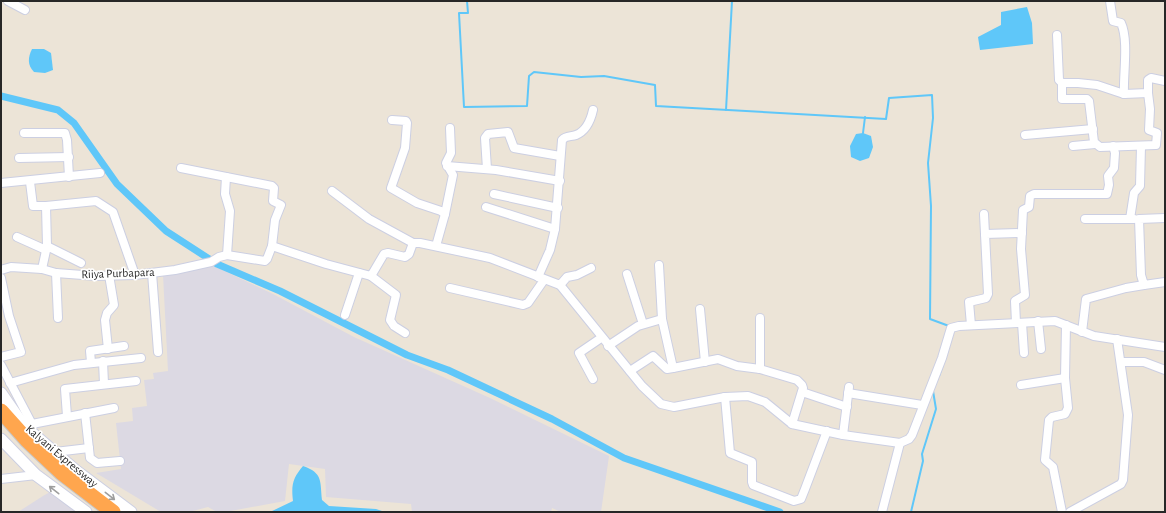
<svg xmlns="http://www.w3.org/2000/svg" width="1166" height="513" viewBox="0 0 1166 513" font-family="'Alegreya Sans',sans-serif">
<style>
.industrial{fill:#dcd9e3}
.water{fill:#5fc7f9}
.lines{fill:none;stroke-linecap:round;stroke-linejoin:round}
.stream{stroke:#5fc7f9;stroke-width:2}
.canal{stroke:#5fc7f9;stroke-width:7}
.street-casing{stroke:#cccfe2;stroke-width:10}
.secondary-casing{stroke:#cccfe2;stroke-width:13}
.highway-casing{stroke:#c7c7c7;stroke-width:17}
.street{stroke:#fff;stroke-width:8}
.secondary{stroke:#fff;stroke-width:11}
.highway{stroke:#ffa64e;stroke-width:15}
.oneway{stroke:#9e9e9e}
.labels{text-anchor:middle;stroke-width:3.5;stroke-linejoin:round;paint-order:stroke}
.street-label{font-size:12px;fill:#272727;stroke:#fff}
</style>
<rect width="100%" height="100%" fill="#ece4d7"/>
<g class="industrial">
<polygon points="212,265 273,294 354,337 490,398 609,456 601,512 561,512 552,508 551,512 412,512 411,504 326,497 325,469 289,464 285,501 225,512 217,512 208,507 189,512 161,512 96,473 121,469 116,423 133,421 132,408 147,406 144,380 154,379 153,373 168,371 163,275"/>
<polygon points="57,488 91,512 18,512 43,496"/>
</g>
<g class="water">
<polygon points="1027,7 1032,23 1033,44 980,50 978,37 1001,25 1001,12"/>
<path d="M32,49H44L51,53L53,70L45,73L34,72C27,65 28,57 32,49Z"/>
<polygon points="863,133 871,136 873,147 869,158 860,161 851,157 850,146 856,134"/>
<path d="M303,466C323,473 320,481 322,500L329,506L376,509L385,512H270L293,501C291,484 293,478 303,466Z"/>
</g>
<g class="lines">
<g class="stream">
<polyline points="467,1 468,13 459,13 464,107 527,106 529,76 534,72 581,77 604,76 655,85 656,106 886,119 889,98 932,95 933,118 928,163 931,206 930,319 949,326"/>
<polyline points="726,110 732,1"/>
<polyline points="863,133 865,117"/>
<polyline points="939,376 943,365"/>
<polyline points="911,512 923,461 922,454 936,409 933,391"/>
</g>
<polyline class="canal" points="1,96 58,110 74,123 117,184 166,231 217,264 280,291 407,355 448,370 552,419 624,458 780,512"/>
<g class="street-casing">
<g id="street">
<polyline points="8,1 25,10"/>
<path d="M1110,1L1113,21L1121,23C1129,40 1123,75 1124,94"/>
<polyline points="1057,35 1059,80 1062,83 1078,83 1097,85 1124,94 1148,93 1148,80 1151,78 1165,81"/>
<polyline points="1062,83 1062,99 1087,99 1089,101 1094,142 1100,147 1156,145 1157,133 1149,130 1150,109 1148,93"/>
<polyline points="392,120 406,121 407,123 405,148 391,188 417,203 441,211 445,214 436,246"/>
<polyline points="24,133 65,133 67,140 69,177"/>
<polyline points="1025,135 1093,129"/>
<polyline points="1073,146 1095,144"/>
<polyline points="19,158 69,157"/>
<polyline points="447,166 496,170 560,181"/>
<polyline points="181,168 272,186 274,188 273,201 281,205 275,220 272,246"/>
<polyline points="487,169 485,138 488,134 508,132 514,148 560,156"/>
<polyline points="226,177 225,194 230,211 227,255"/>
<polyline points="30,182 33,206 46,206 47,246 42,269"/>
<polyline points="1,183 100,173"/>
<polyline points="332,191 369,219 413,243"/>
<polyline points="494,194 558,208"/>
<polyline points="46,206 96,201 113,212 135,275"/>
<polyline points="486,207 555,229"/>
<polyline points="445,214 453,175 446,163 451,153 450,128"/>
<polyline points="984,214 985,234"/>
<polyline points="1165,218 1139,219 1141,275 1144,285 1165,282"/>
<polyline points="1085,219 1134,219"/>
<polyline points="1130,219 1134,193 1140,186 1141,146"/>
<polyline points="17,237 46,250"/>
<polyline points="47,246 81,263"/>
<polyline points="659,265 662,319 673,368 718,359 737,366 760,369 797,380 802,385 803,388 792,424 843,435 900,443"/>
<polyline points="1,270 11,267 42,269 56,273 96,276 135,275 175,270 211,262 219,257 227,255 265,261 267,259 272,246 326,264 371,276 384,254 388,253 405,257 409,254 413,243 420,243 490,258 560,285 567,277 577,275 591,268"/>
<polyline points="56,273 58,318"/>
<polyline points="152,273 158,352"/>
<polyline points="627,274 643,324"/>
<polyline points="371,276 396,295 390,320 394,326 405,333"/>
<path d="M538,277L550,250L555,229L562,140C566,135 571,137 576,135C586,131 591,119 593,110"/>
<polyline points="1,278 9,316 21,352 1,357"/>
<polyline points="560,285 642,386 661,404 674,407 725,397 748,396 765,402 792,424"/>
<polyline points="450,288 523,305 528,303 544,280"/>
<polyline points="700,309 705,362"/>
<polyline points="345,315 359,273"/>
<polyline points="760,318 760,369"/>
<polyline points="1038,321 1041,349"/>
<polyline points="1016,323 1015,301 1025,295 1021,249 1023,210 1029,207 1030,196 1034,194 1107,194 1109,185 1108,176 1114,168 1115,153 1113,146"/>
<polyline points="1022,323 1024,353"/>
<polyline points="971,325 969,302 986,298 988,294 985,234 1022,233"/>
<polyline points="1082,332 1086,299 1126,288 1144,285"/>
<polyline points="608,346 638,326 662,319"/>
<polyline points="108,349 105,320 107,313 114,305 109,275"/>
<polyline points="103,361 104,384"/>
<polyline points="91,362 90,351 124,346"/>
<polyline points="1121,362 1144,362 1165,370"/>
<polyline points="1,365 32,424 27,425"/>
<polyline points="630,371 653,356 667,369 673,368"/>
<polyline points="593,379 579,353 601,338"/>
<polyline points="10,383 74,365 141,358"/>
<polyline points="1021,385 1065,378"/>
<polyline points="802,392 847,407"/>
<polyline points="848,393 922,405"/>
<polyline points="725,397 730,453 752,462 752,482 753,485 794,501 801,499 805,489 827,431"/>
<polyline points="85,413 90,458 97,463 120,461"/>
<polyline points="67,416 65,389 136,381"/>
<polyline points="32,424 114,408"/>
<polyline points="843,435 849,387"/>
<polyline points="55,452 89,448"/>
<polyline points="1,479 36,475"/>
<polyline points="882,512 900,443 909,439 912,435 942,358 951,328 959,326 1055,321 1094,336 1165,347"/>
<polyline points="1062,512 1053,467 1045,460 1049,420 1052,417 1065,414 1068,408 1065,378 1066,325"/>
<polyline points="1070,512 1121,484 1123,480 1128,415 1117,339"/>
</g>
</g>
<g class="secondary-casing">
<g id="secondary">
<polyline points="1,393 24,426 75,470 131,512"/>
<polyline points="1,439 36,475 86,512"/>
</g>
</g>
<g class="highway-casing">
<polyline id="highway" points="1,411 27,440 62,473 113,512"/>
</g>
<use href="#street" class="street"/>
<use href="#secondary" class="secondary"/>
<use href="#highway" class="highway"/>
</g>
<defs><path id="oneway-shaft" d="M-6 0H5M1.5-3L5.5 0L1.5 3" fill="none" stroke-width="1.6" stroke-linecap="round" stroke-linejoin="round"/></defs>
<g class="oneway">
<use href="#oneway-shaft" transform="translate(54 490) rotate(-142)"/>
<use href="#oneway-shaft" transform="translate(110 496) rotate(38)"/>
</g>
<g class="labels">
<g class="street-label">
<text transform="translate(118 273) rotate(-2)" y="4">Riiya Purbapara</text>
<text transform="translate(62 456) rotate(40)" y="4">Kalyani Expressway</text>
</g>
</g>
<rect width="1166" height="513" fill="none" stroke="#272727" stroke-width="4"/>
</svg>
